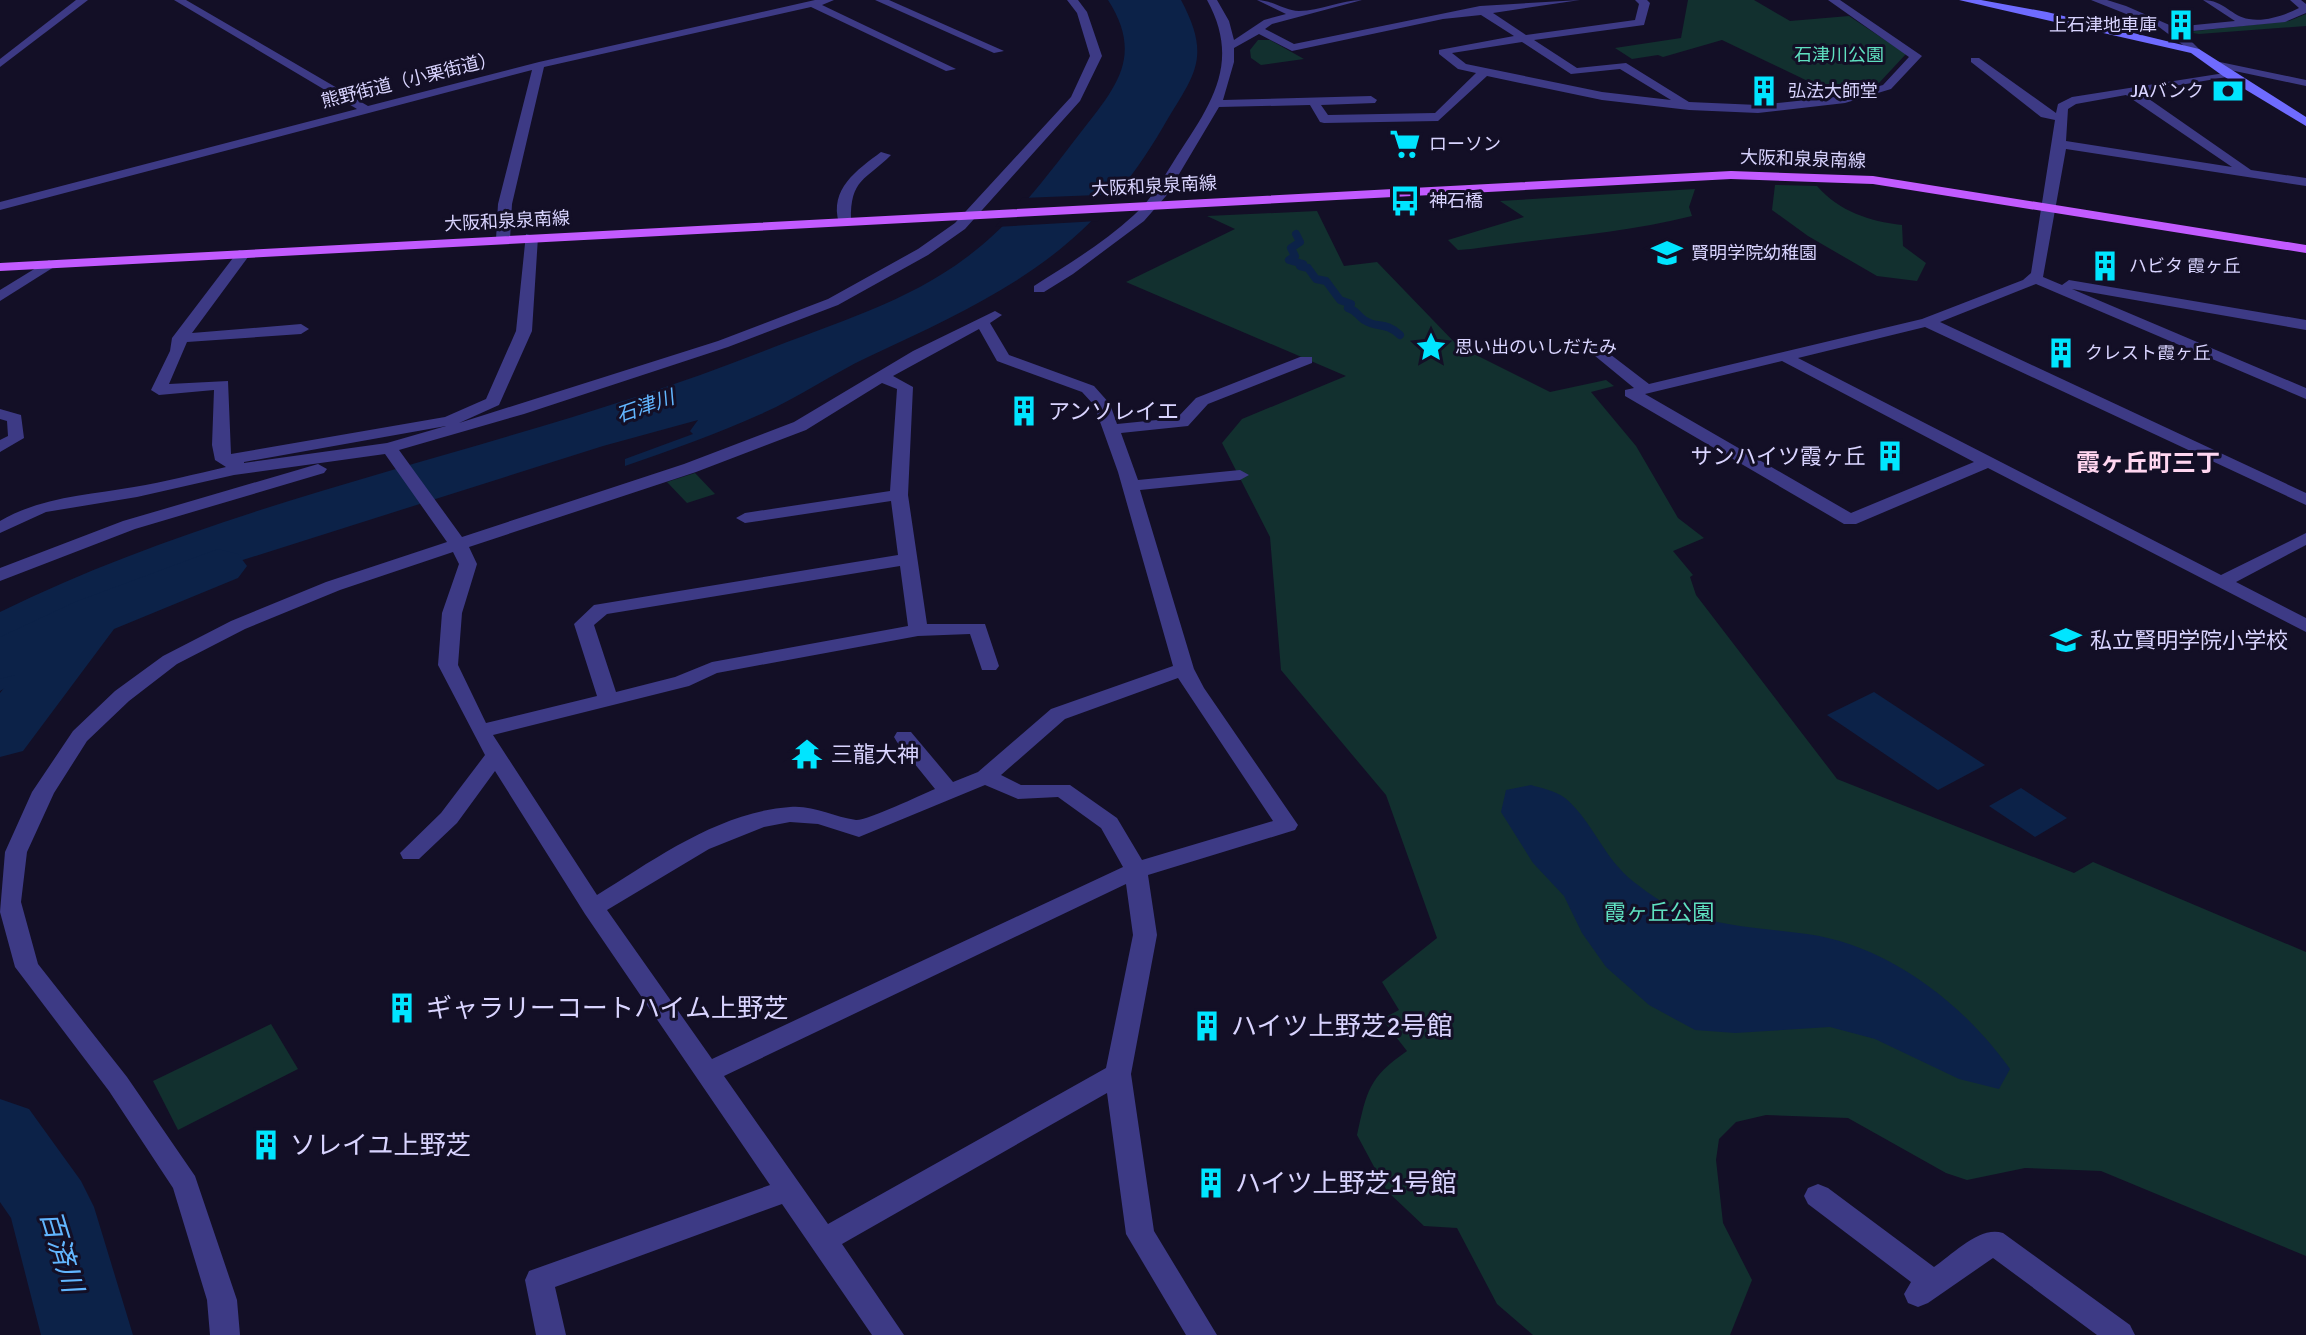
<svg xmlns="http://www.w3.org/2000/svg" width="2306" height="1335" viewBox="0 0 2306 1335" font-family="Signika,'Noto Sans JP',sans-serif">
<style>
.green{fill:#12302f}
.water{fill:#0c2248}
.pier{fill:#130f26}
.lines{fill:none;stroke-linecap:round;stroke-linejoin:round}
.stream{stroke:#0c2248;stroke-width:8}
.river{fill:#0c2248;fill-rule:evenodd}
.minor{fill:#3d3a85;fill-rule:evenodd}
.tertiary{fill:#3d3a85;fill-rule:evenodd}
.secondary{fill:#6f6bff;fill-rule:evenodd}
.primary{fill:#c25bff;fill-rule:evenodd}
.labels{text-anchor:middle;stroke-width:6;stroke-linejoin:round;paint-order:stroke}
.far-poi-label{font-size:18px;fill:#d9d4ff;stroke:#130f26;text-anchor:start}
.far-park-label{font-size:18px;fill:#5fe0c0;stroke:#130f26}
.far-street-label{font-size:18px;fill:#d9d4ff;stroke:#130f26}
.far-water-label{font-size:20px;font-style:italic;fill:#62b6ff;stroke:#130f26}
.poi-label{font-size:22px;fill:#d9d4ff;stroke:#130f26;text-anchor:start}
.park-label{font-size:22px;fill:#5fe0c0;stroke:#130f26}
.neighbourhood-label{font-size:24px;font-weight:bold;fill:#ffd6f0;stroke:#130f26}
.near-poi-label{font-size:26px;fill:#d9d4ff;stroke:#130f26;text-anchor:start}
.near-water-label{font-size:28px;font-style:italic;fill:#62b6ff;stroke:#130f26}
</style>
<rect width="100%" height="100%" fill="#130f26"/>
<g class="green">
<polygon points="1688,0 1754,0 1790,21 1849,16 1906,54 1878,84 1839,96 1722,40 1663,57 1658,55 1632,59 1615,48 1681,38"/>
<polygon points="2306,14 2306,26 2199,34 2187,32 2289,21"/>
<polygon points="1258,40 1270,40 1304,59 1261,65 1251,58 1250,50"/>
<path d="M1775,185L1817,186C1840,212 1869,221 1902,225L1903,246L1926,263L1917,281L1877,276L1808,236L1772,210Z"/>
<path d="M1695,189L1689,207L1692,216C1620,234 1545,238 1471,249L1458,250L1448,240L1524,217L1500,201Z"/>
<path d="M1317,211L1344,266L1377,262L1458,346L1550,392L1606,380L1614,386L1591,392L1636,446L1678,518L1704,538L1673,551L1693,575L1690,577L1696,595L1837,779L2074,873L2093,862L2306,952V1256L2101,1171L2025,1168L1967,1180L1946,1173L1848,1118L1766,1115L1736,1122L1719,1139L1716,1160L1723,1223L1752,1280L1730,1335H1533L1497,1304L1457,1228L1424,1226L1387,1191L1357,1135C1367,1091 1368,1078 1407,1051L1382,1019L1399,1010L1382,982L1437,938L1386,795L1281,670L1270,537L1222,443L1242,419L1346,376L1126,282L1235,229L1207,216Z"/>
<polygon points="695,473 715,494 687,503 667,482"/>
<polygon points="271,1024 298,1069 178,1130 153,1081"/>
</g>
<g class="water">
<path d="M1108,0H1181C1213,60 1193,75 1163,127C1089,255 996,297 868,357C832,374 798,398 761,414C717,434 671,450 625,466V459L693,434L690,431L698,420L603,446L211,570L177,585L142,610L125,616L145,599L125,595L101,608L38,670L0,691V612C241,493 514,450 764,351C832,324 908,302 967,257C1012,224 1047,176 1081,132C1116,87 1144,56 1108,0Z"/>
<polygon points="1874,692 1985,765 1938,790 1827,715"/>
<path d="M1531,785C1541,788 1556,791 1565,798C1589,818 1600,848 1621,870C1630,881 1662,903 1675,909C1717,927 1763,928 1807,934C1888,945 1964,1004 2010,1069L1999,1089L1959,1079L1875,1039L1830,1027L1735,1033L1695,1030L1649,1005L1606,967L1582,933L1564,896L1533,863L1501,812L1506,790Z"/>
<polygon points="2021,788 2067,818 2035,837 1989,806"/>
</g>
<polygon class="pier" points="1123,194 1098,221 995,227 1022,198"/>
<g class="lines">
<path class="stream" d="M1296,234L1300,242L1291,248L1295,256L1289,260L1303,264L1300,266L1308,268L1316,279L1326,281L1340,300L1351,304L1348,308C1356,310 1357,315 1364,320C1378,329 1385,321 1400,335"/>
<g class="river">
<polygon points="218,549 238,554 247,566 238,578 114,629 23,751 0,757 0,693 15,675 0,679 0,637 75,602"/>
<polygon points="0,1099 29,1109 81,1181 94,1207 133,1335 41,1335 11,1218 0,1202"/>
</g>
<g class="minor">
<polygon points="174,0 186,0 368,106 539,62 815,0 834,0 822,5 956,69 946,71 811,7 544,67 512,204 510,239 503,243 496,239 498,204 532,70 0,210 0,202 357,109"/>
<polygon points="875,0 889,0 1004,51 994,53"/>
<path d="M1067,0H1078L1087,12L1102,56L1080,101L965,229L928,255L838,305L728,347L524,414L399,450L462,537L684,464L794,422L913,351L995,311L1002,315L990,323L1009,355L1094,386L1110,404L1117,424L1177,418L1196,398L1300,357H1312V363L1208,404L1188,426L1121,433L1138,480L1240,470L1249,475L1240,480L1140,490L1194,669L1204,688L1298,825L1295,830L1148,875L1157,935L1131,1074L1154,1231L1217,1335H1186L1126,1234L1107,1093L842,1244L904,1335H872L782,1204L555,1287L566,1335H536L525,1280L529,1271L770,1185L585,914L495,771L457,823L419,859H403L400,853L441,813L485,755L438,665L442,613L459,564L453,552L340,590L245,629L177,664L129,701L87,741L54,793L27,852L21,902L38,964L127,1077L195,1176L237,1300L240,1335H210L207,1300L173,1188L109,1091L15,967L0,912L5,852L32,792L73,731L115,691L163,656L231,621L326,582L447,542L385,454L234,475L137,497L46,512L0,533V521C41,497 88,495 134,487C165,482 195,474 226,467L215,460L212,445L214,390L159,395L151,390L170,351L172,338L239,250L251,253L192,333L301,324L309,329L301,334L187,342L169,384L228,381L231,454L445,417L486,399L516,331L526,234L538,237L532,331L499,405L459,423L718,341L828,299L918,249L955,223L1071,97L1090,56L1077,13ZM979,329L997,361L1082,392L1094,405L1118,472L1173,666L1051,709L978,772L953,782L911,732H897L894,737L897,742L935,789C921,795 866,821 856,820C833,817 814,805 790,807C719,812 655,859 597,895L493,735L689,686L717,673L918,636L970,634L982,670H996L999,666L985,624H927L908,495L913,387L893,376ZM882,383L897,389L890,491L745,513L736,518L745,523L891,501L898,555L594,605L574,624L597,696L486,723L458,665L462,613L477,564L469,547L696,472L806,430ZM446,426L387,443L244,463V462ZM900,566L908,626L712,662L675,677L616,692L594,625L607,614ZM1178,678L1273,821L1142,860L1117,818L1070,785H1021L1001,775L1065,719ZM985,785L1018,799L1058,797L1101,828L1123,867L712,1059L607,910L709,849L764,827L790,822L818,824L859,837ZM1126,884L1133,935L1106,1068L828,1224L724,1076Z"/>
<path d="M1207,0H1217L1229,21L1234,40L1264,20L1286,14L1257,0C1272,0 1285,11 1299,11C1320,11 1341,0 1362,0L1272,24L1265,29L1294,44L1480,6L1580,0L1493,13L1526,35L1635,20L1639,4L1635,0H1647L1650,3L1644,25L1534,40L1577,68L1626,63L1689,102L1758,105L1844,96L1883,85L1909,57L1828,0H1840L1922,56L1891,89L1845,103L1758,113L1689,110L1602,100L1487,76L1438,121L1324,123L1320,122L1310,105L1219,107L1166,196L1144,221L1073,274L1044,292H1034V286C1068,264 1104,243 1134,215C1153,198 1163,178 1177,156C1212,103 1241,62 1207,0ZM1481,15L1514,36L1439,50V54L1458,69L1476,73L1435,113L1328,115L1321,105L1375,103L1377,100L1371,96L1223,100L1234,62V48L1259,34L1292,51L1443,19ZM1522,42L1571,74L1620,69L1671,100L1602,92L1466,64L1452,53Z"/>
<path d="M2091,0H2107L2126,6L2174,27L2235,21L2203,0C2224,0 2232,17 2249,19C2265,22 2285,15 2299,8L2290,0H2301L2306,4V13L2285,22L2182,32L2201,51L2195,54L2159,27Z"/>
<path d="M1971,58H1979L2056,113L2058,104L2072,97L2231,72L2233,74L2227,77L2139,92L2251,170L2306,178V186L2066,149L2043,277L2062,285L2069,280L2306,320V330L2072,289L2306,388V399L2036,284L1940,322L2306,493V505L1925,327L1798,358L2221,575L2306,533V545L2236,582L2306,618V632L1988,468L1856,524H1844L1625,396V390L1634,388L1589,351L1597,346L1602,348L1649,384L1922,319L2023,280L2031,273L2055,120L2041,117L1971,62ZM2126,95L2232,167L2066,141L2068,109L2076,104ZM1782,361L1974,462L1851,513L1645,394Z"/>
<polygon points="2215,61 2306,80 2306,86 2211,66 2209,64"/>
<path d="M881,152L891,155C866,180 850,179 851,220L839,223C829,189 857,170 881,152Z"/>
<polygon points="49,260 56,264 54,267 0,301 0,290"/>
<polygon points="0,409 21,415 24,438 0,452 0,440 8,436 7,421 0,419"/>
<polygon points="318,464 327,469 324,473 135,529 0,581 0,568 123,521"/>
<path d="M1818,1184L1828,1188L1934,1267C1953,1254 1980,1225 2003,1233L2130,1325L2135,1335H2097L1993,1258L1928,1303L1918,1307L1908,1303L1904,1294L1911,1282L1808,1204L1804,1196L1808,1188Z"/>
</g>
<polygon class="tertiary" points="76,0 88,0 0,67 0,59"/>
<polygon class="secondary" points="1959,0 1981,0 2047,12 2199,49 2306,117 2306,126 2223,76 2191,53"/>
<polygon class="primary" points="1731,171 1873,176 2306,245 2306,253 1873,184 1731,179 0,271 0,263"/>
</g>
<defs>
<g id="building-bare" transform="scale(2.4)"><path d="M-4-6H4V6H1V3H-1V6H-4ZM-2.5-4.3h1.7v1.8h-1.7ZM.8-4.3h1.7v1.8H.8ZM-2.5-1h1.7V.8h-1.7ZM.8-1h1.7V.8H.8Z" fill="#00e5ff" stroke="#130f26" stroke-width="2.5" paint-order="stroke"/></g>
<g id="bank-bare" transform="scale(2.4)"><path d="M-6-4H6V4H-6ZM0-2.3a2.3 2.3 0 1 0 0 4.6a2.3 2.3 0 1 0 0-4.6Z" fill="#00e5ff" stroke="#130f26" stroke-width="2.5" paint-order="stroke"/></g>
<g id="supermarket-bare" transform="scale(2.4)"><path d="M-6-5.5h2.5l.6 2H6L4.5 2H-2.5L-4.4-4H-6ZM-1.5 3.2a1.3 1.3 0 1 0 .1 0ZM3 3.2a1.3 1.3 0 1 0 .1 0Z" fill="#00e5ff" stroke="#130f26" stroke-width="2.5" paint-order="stroke"/></g>
<g id="bus-bare" transform="scale(2.4)"><path d="M-5-6H5V4H4V6H2V4H-2V6H-4V4H-5ZM-3.5-4V0h7V-4ZM-3.5 1.2v1.5H-2V1.2ZM2 1.2v1.5H3.5V1.2Z" fill="#00e5ff" stroke="#130f26" stroke-width="2.5" paint-order="stroke"/></g>
<g id="school-bare" transform="scale(2.4)"><path d="M0-5L7-2L0 1L-7-2ZM-4 1L0 2.5L4 1V4Q0 6-4 4Z" fill="#00e5ff" stroke="#130f26" stroke-width="2.5" paint-order="stroke"/></g>
<g id="sight-bare" transform="scale(2.4)"><path d="M0-6L1.8-2.2L6-1.7L2.9 1.2L3.7 5.4L0 3.3L-3.7 5.4L-2.9 1.2L-6-1.7L-1.8-2.2Z" fill="#00e5ff" stroke="#130f26" stroke-width="2.5" paint-order="stroke"/></g>
<g id="temple-bare" transform="scale(2.4)"><path d="M0-6L5-2H3V0L6.5 2.5H4V6H1.5V3h-3V6H-4V2.5H-6.5L-3 0V-2H-5Z" fill="#00e5ff" stroke="#130f26" stroke-width="2.5" paint-order="stroke"/></g>
</defs>
<g fill-rule="evenodd">
<use href="#building-bare" x="2181" y="25"/>
<use href="#building-bare" x="1764" y="91"/>
<use href="#bank-bare" x="2228" y="91"/>
<use href="#supermarket-bare" x="1405" y="144"/>
<use href="#bus-bare" x="1405" y="201"/>
<use href="#school-bare" x="1667" y="253"/>
<use href="#building-bare" x="2105" y="266"/>
<use href="#sight-bare" x="1431" y="347"/>
<use href="#building-bare" x="2061" y="353"/>
<use href="#building-bare" x="1024" y="411"/>
<use href="#building-bare" x="1890" y="456"/>
<use href="#school-bare" x="2066" y="640"/>
<use href="#temple-bare" x="807" y="754"/>
<use href="#building-bare" x="402" y="1008"/>
<use href="#building-bare" x="1207" y="1026"/>
<use href="#building-bare" x="266" y="1145"/>
<use href="#building-bare" x="1211" y="1183"/>
</g>
<g class="labels">
<g class="far-poi-label">
<text x="2157" y="31" text-anchor="end">上石津地車庫</text>
<text x="1788" y="97">弘法大師堂</text>
<text x="2204" y="97" text-anchor="end">JAバンク</text>
<text x="1429" y="150">ローソン</text>
<text x="1429" y="207">神石橋</text>
<text x="1691" y="259">賢明学院幼稚園</text>
<text x="2129" y="272">ハビタ 霞ヶ丘</text>
<text x="1455" y="353">思い出のいしだたみ</text>
<text x="2085" y="359">クレスト霞ヶ丘</text>
</g>
<g class="far-park-label">
<text x="1839" y="61">石津川公園</text>
</g>
<g class="far-street-label">
<text transform="translate(409 80) rotate(-14)" y="6">熊野街道（小栗街道）</text>
<text transform="translate(1803 159) rotate(2)" y="6">大阪和泉泉南線</text>
<text transform="translate(1154 186) rotate(-3)" y="6">大阪和泉泉南線</text>
<text transform="translate(507 221) rotate(-3)" y="6">大阪和泉泉南線</text>
</g>
<g class="far-water-label">
<text transform="translate(645 406) rotate(-19)" y="7">石津川</text>
</g>
<g class="poi-label">
<text x="1048" y="419">アンソレイエ</text>
<text x="1866" y="464" text-anchor="end">サンハイツ霞ヶ丘</text>
<text x="2090" y="648">私立賢明学院小学校</text>
<text x="831" y="762">三龍大神</text>
</g>
<g class="park-label">
<text x="1659" y="920">霞ヶ丘公園</text>
</g>
<g class="neighbourhood-label">
<text x="2148" y="471">霞ヶ丘町三丁</text>
</g>
<g class="near-poi-label">
<text x="426" y="1017">ギャラリーコートハイム上野芝</text>
<text x="1231" y="1035">ハイツ上野芝2号館</text>
<text x="290" y="1154">ソレイユ上野芝</text>
<text x="1235" y="1192">ハイツ上野芝1号館</text>
</g>
<g class="near-water-label">
<text transform="translate(62 1251) rotate(73)" y="10">百済川</text>
</g>
</g>
</svg>
